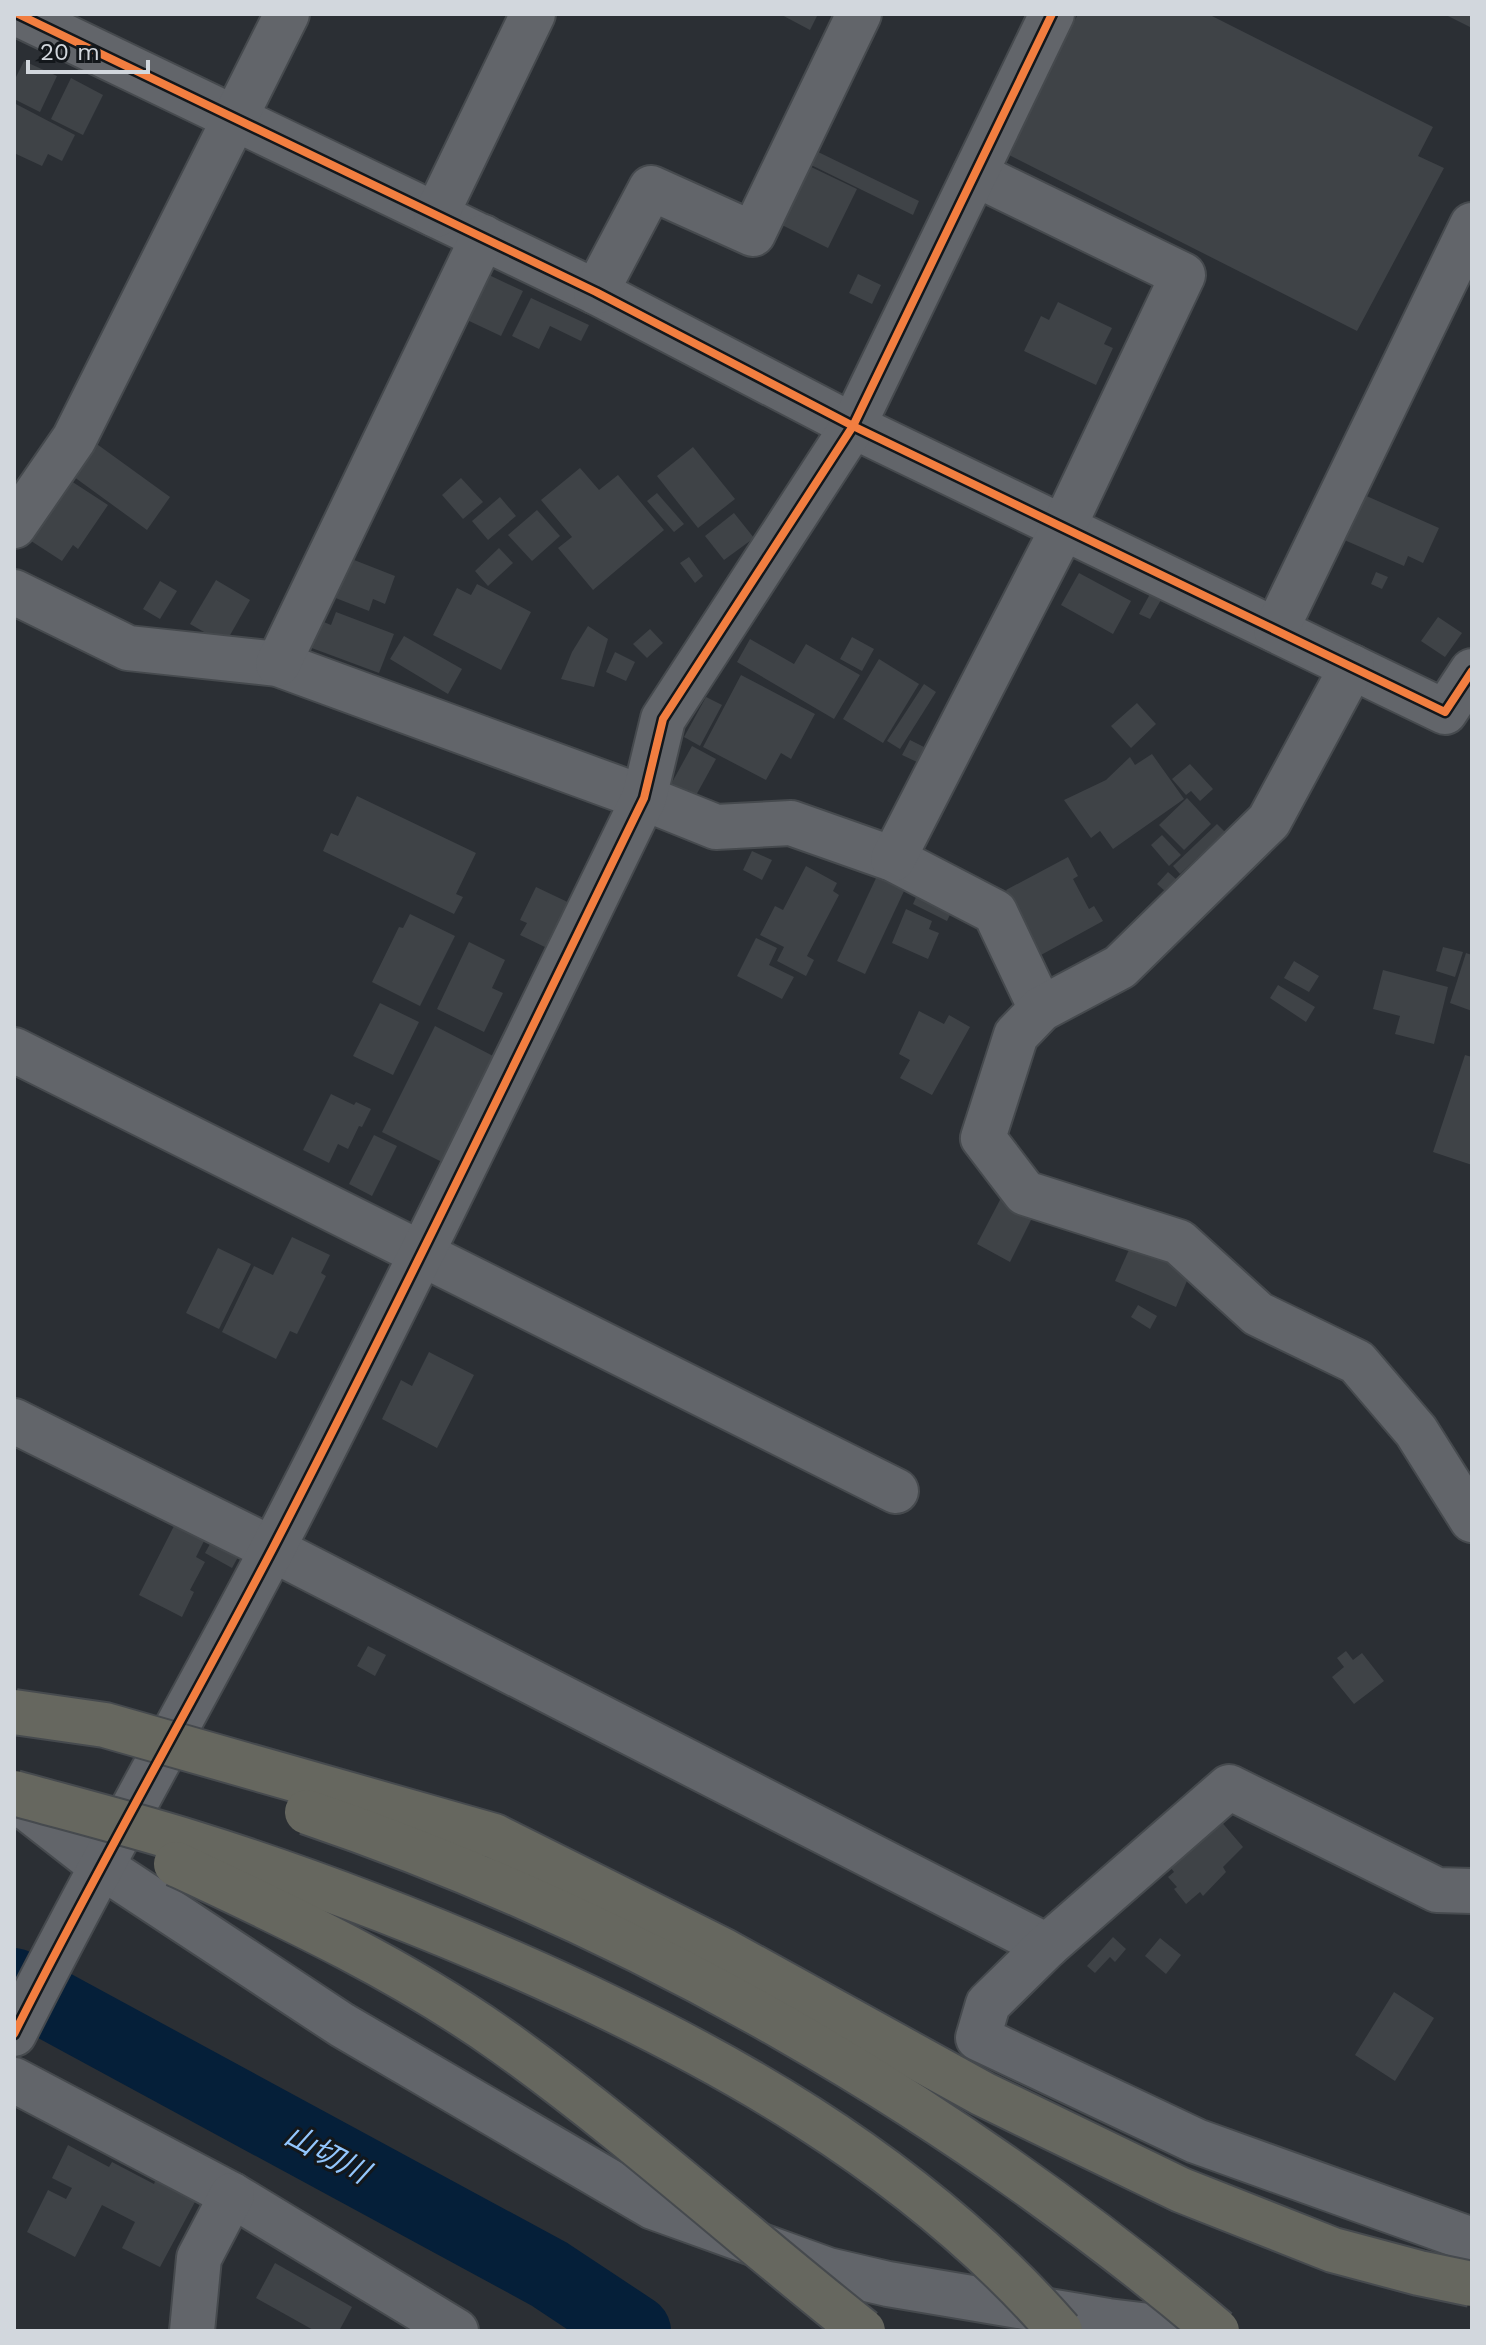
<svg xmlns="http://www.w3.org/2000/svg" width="1486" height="2345" viewBox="0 0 1486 2345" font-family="'Work Sans','Noto Sans JP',sans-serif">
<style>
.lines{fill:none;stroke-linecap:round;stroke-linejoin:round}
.river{stroke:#051f39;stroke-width:72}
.building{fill:#3f4347}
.minor-casing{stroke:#464a4e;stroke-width:48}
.minor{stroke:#62656a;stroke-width:44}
.highway-bridge-casing{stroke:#464a4e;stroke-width:48;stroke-linecap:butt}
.highway-bridge{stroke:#66675f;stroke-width:44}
.cycleway-casing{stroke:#13171b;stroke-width:13}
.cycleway{stroke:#f27e40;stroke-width:8}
.labels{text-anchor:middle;stroke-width:6;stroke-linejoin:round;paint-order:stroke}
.water-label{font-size:30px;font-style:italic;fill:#93c6fd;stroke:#13171b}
</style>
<rect width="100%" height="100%" fill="#2b2f34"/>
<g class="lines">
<polyline class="river" points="14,1984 549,2274 635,2331"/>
</g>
<g class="building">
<polygon points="780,14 818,14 810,30"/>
<polygon points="1078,14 1208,14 1433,127 1418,156 1444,168 1357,331 1007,154"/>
<polygon points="1444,14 1472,14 1472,28"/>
<polygon points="24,61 57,76 40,112 14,99 14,81"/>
<polygon points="71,78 103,95 83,135 51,119"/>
<polygon points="14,103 75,135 62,161 48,154 42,166 14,153"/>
<polygon points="814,150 919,201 913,215 809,164"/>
<polygon points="807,165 857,189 828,248 778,223"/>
<polygon points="858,274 881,285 872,304 849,293"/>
<polygon points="489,275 523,291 501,336 467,320"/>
<polygon points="531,298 589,325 581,341 550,326 539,349 512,336"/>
<polygon points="1058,302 1112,328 1104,344 1113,348 1096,385 1024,351 1041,316 1049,320"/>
<polygon points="94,442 170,497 147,530 70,474"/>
<polygon points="693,447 735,499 698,528 657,476"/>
<polygon points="580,468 599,490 618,475 664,530 593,590 558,548 572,537 541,500"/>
<polygon points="461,478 483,502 463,519 442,495"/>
<polygon points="68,479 108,505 78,549 73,545 62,561 28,539"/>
<polygon points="657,493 684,524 674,532 647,501"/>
<polygon points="1362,494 1439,528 1423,563 1408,556 1404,566 1342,539"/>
<polygon points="500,497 516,516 488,540 472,521"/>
<polygon points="537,510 560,536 532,561 508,535"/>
<polygon points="734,513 754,538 724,560 705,536"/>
<polygon points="499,548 513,563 488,586 475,571"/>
<polygon points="689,557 703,576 695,583 680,563"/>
<polygon points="349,558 395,576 385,604 373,599 369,611 333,597"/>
<polygon points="1376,572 1388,577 1382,589 1371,584"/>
<polygon points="1079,573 1131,601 1113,634 1061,605"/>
<polygon points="216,580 250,600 225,644 190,624"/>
<polygon points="160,581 177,591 160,619 143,609"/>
<polygon points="477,584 531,612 501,670 433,635 457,588 471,595"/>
<polygon points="1150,594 1161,600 1150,619 1139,614"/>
<polygon points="336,612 394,634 379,673 309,647 319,620 331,625"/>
<polygon points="1438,617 1462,633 1445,657 1421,641"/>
<polygon points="588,626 608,639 594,687 561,679 572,652"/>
<polygon points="650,629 663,643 647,658 633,644"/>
<polygon points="404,636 462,669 448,694 390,659"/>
<polygon points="852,637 874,649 862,671 840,659"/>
<polygon points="750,639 794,664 806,644 860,675 834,719 737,662"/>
<polygon points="615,652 635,662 626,681 606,672"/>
<polygon points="879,659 919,684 883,743 843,719"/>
<polygon points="741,675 815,714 791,759 781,753 766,780 703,747"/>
<polygon points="924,684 936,692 900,749 887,741"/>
<polygon points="706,697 722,705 700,746 684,737"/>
<polygon points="1137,703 1156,724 1131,748 1111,726"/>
<polygon points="910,740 924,747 917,762 902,755"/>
<polygon points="692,746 716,759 694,799 670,786"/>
<polygon points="1152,754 1184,799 1113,849 1100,831 1091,838 1064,800 1106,780 1130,757 1135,765"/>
<polygon points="1190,764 1213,789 1200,801 1191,791 1186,795 1172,779"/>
<polygon points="357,796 476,853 456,894 463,897 454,914 323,851 331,833 338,836"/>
<polygon points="1187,798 1211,824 1184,850 1159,825"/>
<polygon points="1217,824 1225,832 1180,874 1173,866"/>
<polygon points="1162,835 1181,855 1169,866 1151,845"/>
<polygon points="752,851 772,860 762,880 743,870"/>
<polygon points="1068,857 1078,876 1073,879 1089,909 1094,906 1103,921 1041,955 1006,890"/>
<polygon points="806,866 837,883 833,891 839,895 807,956 814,960 806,976 777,961 784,947 760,935 775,906 783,910"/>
<polygon points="1168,872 1177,880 1166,892 1157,884"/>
<polygon points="877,876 905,889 865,974 837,961"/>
<polygon points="536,887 576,906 549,949 520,935 527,923 520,920"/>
<polygon points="920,888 955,904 947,921 913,904"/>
<polygon points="906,909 932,921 929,929 939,933 928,959 892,943"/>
<polygon points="410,914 455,936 420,1006 372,982 399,927 403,928"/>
<polygon points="756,938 777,948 769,965 794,977 782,999 737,976"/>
<polygon points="469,942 505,960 492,988 503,993 484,1032 437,1009"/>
<polygon points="1443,947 1463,952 1455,977 1436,971"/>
<polygon points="1466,953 1472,955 1472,1011 1450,1003"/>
<polygon points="1294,961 1319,976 1309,992 1284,978"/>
<polygon points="1383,970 1448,987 1434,1044 1395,1034 1400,1016 1373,1009"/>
<polygon points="1278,985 1315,1007 1306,1022 1270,998"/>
<polygon points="380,1003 419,1022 393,1075 353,1056"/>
<polygon points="919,1011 944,1024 949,1015 970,1027 932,1095 900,1078 910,1060 899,1054"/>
<polygon points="435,1026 497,1058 444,1163 382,1132"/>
<polygon points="1465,1055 1472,1057 1472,1165 1433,1152"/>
<polygon points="331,1094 354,1105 356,1102 371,1109 362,1127 359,1126 348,1149 338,1144 329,1163 303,1150"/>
<polygon points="374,1135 397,1146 372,1196 349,1184"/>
<polygon points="1001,1198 1034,1214 1010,1262 977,1244"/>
<polygon points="292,1237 330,1255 321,1273 326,1276 297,1334 290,1331 276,1359 222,1332 254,1266 273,1275"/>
<polygon points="1132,1243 1192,1269 1176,1307 1115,1281"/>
<polygon points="218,1248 251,1264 219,1329 186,1313"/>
<polygon points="1138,1305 1157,1316 1150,1329 1131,1317"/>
<polygon points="429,1352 474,1375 437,1448 382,1419 401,1380 412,1386"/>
<polygon points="175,1524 205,1539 196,1557 205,1562 190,1590 194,1592 182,1617 139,1595"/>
<polygon points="215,1535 242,1550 232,1568 205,1553"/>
<polygon points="368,1646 386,1655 375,1676 357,1666"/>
<polygon points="1346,1651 1353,1660 1362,1653 1384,1681 1354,1704 1332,1677 1344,1667 1337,1658"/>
<polygon points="1219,1819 1243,1847 1223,1867 1226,1872 1203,1896 1200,1892 1186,1904 1174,1889 1177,1887 1168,1877 1174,1872 1167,1863"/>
<polygon points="1113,1937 1126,1949 1115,1962 1110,1957 1095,1973 1087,1966"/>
<polygon points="1160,1938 1181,1955 1166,1974 1145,1956"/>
<polygon points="1394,1992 1434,2018 1395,2081 1355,2055"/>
<polygon points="68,2145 109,2167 112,2162 154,2184 156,2179 196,2200 160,2267 122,2248 135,2222 102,2205 75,2257 27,2232 48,2190 66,2199 72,2188 52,2178"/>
<polygon points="275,2263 352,2307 339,2331 315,2331 256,2298"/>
</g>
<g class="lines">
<g class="minor-casing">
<g id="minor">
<polyline points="18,14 596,292 853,426 1445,712 1472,671"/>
<polyline points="436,215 533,14"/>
<polyline points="596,292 651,188 753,234 859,14"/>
<polyline points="14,526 74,439 287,14"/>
<polyline points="14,592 128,648 278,664 644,798 716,827 791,823 893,859 995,912 1041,1009"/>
<polyline points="1276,630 1472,225"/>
<polyline points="278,664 483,237"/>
<polyline points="1352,667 1269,821 1120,967 1041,1009 1016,1035 983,1138 1025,1193 1179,1242 1258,1314 1357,1362 1416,1431 1472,1520"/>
<polyline points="893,859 1063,528 1183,275 975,174"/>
<polyline points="14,1050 896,1491"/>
<polyline points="14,1421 272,1549 1047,1946"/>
<polyline points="14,1798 101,1866 342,2025 653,2207 828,2270 888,2284 1108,2321 1191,2331"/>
<polyline points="1472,1891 1437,1890 1229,1787 1047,1946 988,2004 978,2038 1196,2141 1472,2240"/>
<path d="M14,2034C96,1870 188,1711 273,1548C401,1300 522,1048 644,798L663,719L853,426L1052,14"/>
<polyline points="14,2080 232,2195 456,2331"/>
<polyline points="192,2331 199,2258 232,2195"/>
</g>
</g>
<use href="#minor" class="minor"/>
<g class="highway-bridge-casing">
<g id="highway-bridge">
<polyline points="14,1712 105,1725 494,1836 724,1951 983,2094 1181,2190 1333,2250 1419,2273 1472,2284"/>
<path d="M14,1793C72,1809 131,1824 189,1842C299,1876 406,1917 512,1963C715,2052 913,2162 1060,2331"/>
<path d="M307,1812C639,1925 949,2105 1217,2331"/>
<path d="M176,1864C289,1917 403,1970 505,2043C629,2132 743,2236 863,2331"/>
</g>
</g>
<use href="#highway-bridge" class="highway-bridge"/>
<g class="cycleway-casing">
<g id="cycleway">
<polyline points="18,14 596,292 853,426 1445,712 1472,671"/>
<path d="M14,2034C96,1870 188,1711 273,1548C401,1300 522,1048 644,798L663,719L853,426L1052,14"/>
</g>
</g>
<use href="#cycleway" class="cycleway"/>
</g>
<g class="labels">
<g class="water-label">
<text transform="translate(327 2154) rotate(28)" y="10">山切川</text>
</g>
</g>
<rect width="1486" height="2345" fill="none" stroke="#d2d7dd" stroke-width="32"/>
<path d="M28 60v12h120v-12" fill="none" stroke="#d2d7dd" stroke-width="4"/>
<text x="40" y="60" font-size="24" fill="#d2d7dd" stroke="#13171b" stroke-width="6" paint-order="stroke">20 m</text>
</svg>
